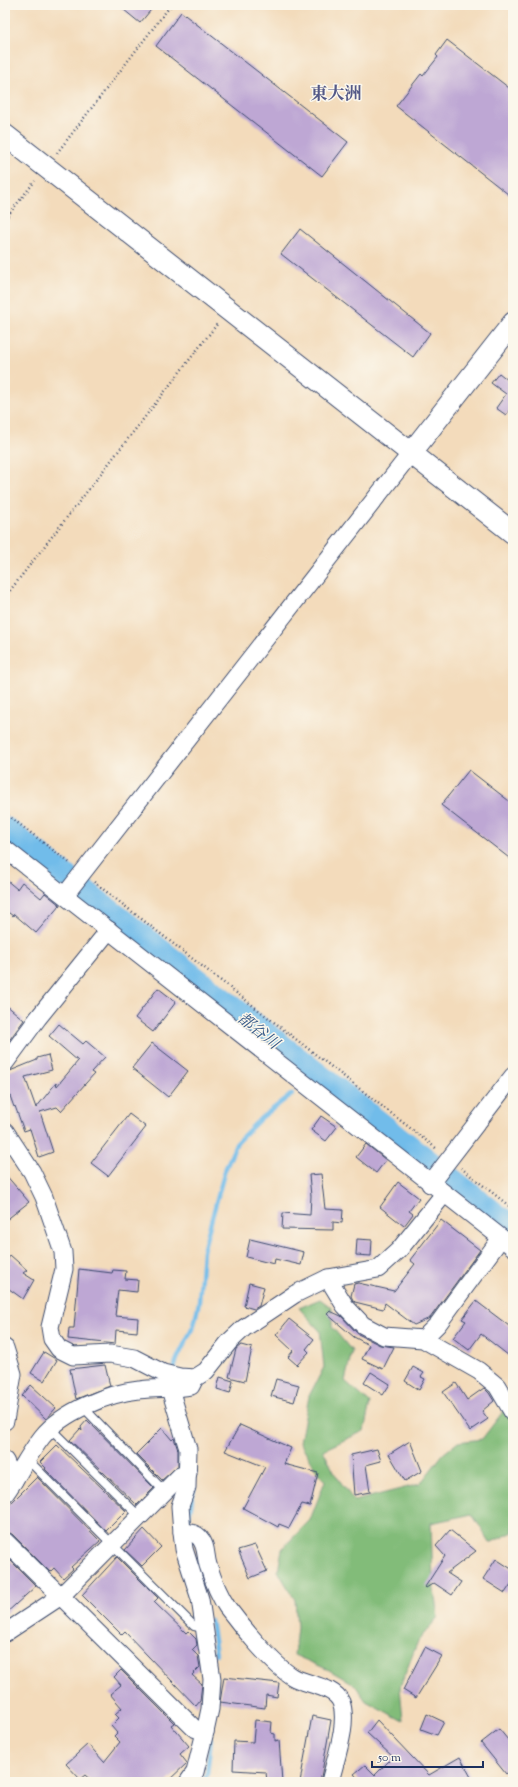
<svg xmlns="http://www.w3.org/2000/svg" width="518" height="1787" viewBox="0 0 518 1787" font-family="'Sorts Mill Goudy','Noto Serif JP',serif">
<style>
.forest{fill:#82bc79;stroke:#4e766c}
.lines{fill:none;stroke-linecap:round;stroke-linejoin:round}
.stream{stroke:#71bcea;stroke-width:4.5}
.river{stroke:#71bcea;stroke-width:27}
.building{fill:#bea7d4}
.service-casing{stroke:#3b496c;stroke-width:10}
.minor-casing{stroke:#3b496c;stroke-width:19}
.tertiary-casing{stroke:#3b496c;stroke-width:23}
.path{stroke:#3b496c;stroke-width:2.5;stroke-dasharray:1 3;stroke-linecap:butt}
.service{stroke:#fff;stroke-width:8}
.minor{stroke:#fff;stroke-width:17}
.tertiary{stroke:#fff;stroke-width:21}
.labels{text-anchor:middle;stroke-width:3;stroke-linejoin:round;paint-order:stroke}
.water-label{font-size:16px;font-style:italic;fill:#355988;stroke:#fbf7ec}
.quarter-label{font-size:17px;font-weight:bold;fill:#545987;stroke:#fbf7ec}
</style>
<rect width="100%" height="100%" fill="#fbf7ec"/>
<filter id="ink" filterUnits="userSpaceOnUse"><feTurbulence type="fractalNoise" baseFrequency=".025" numOctaves="2"/><feDisplacementMap in="SourceGraphic" scale="8" xChannelSelector="R" yChannelSelector="G"/><feConvolveMatrix kernelMatrix="1 2 1 2 8 2 1 2 1" color-interpolation-filters="sRGB"/></filter>
<filter id="wash" filterUnits="userSpaceOnUse"><feTurbulence type="fractalNoise" baseFrequency=".012" numOctaves="4" result="noise"/><feDisplacementMap in="SourceGraphic" scale="16" xChannelSelector="R" yChannelSelector="G"/><feGaussianBlur stdDeviation="0.9" result="paint"/><feColorMatrix in="noise" values="0 0 0 0 0 0 0 0 0 0 0 0 0 0 0 0 0 1.4 0 .05"/><feComposite in="paint" operator="in"/></filter>
<g filter="url(#wash)">
<rect width="100%" height="100%" fill="#f3dbbb"/>
<polygon class="forest" points="320,1299 332,1308 332,1327 352,1351 345,1381 370,1403 364,1431 323,1450 335,1474 354,1501 420,1484 443,1454 458,1442 482,1439 508,1405 513,1413 513,1532 490,1543 472,1514 431,1523 433,1583 438,1617 418,1641 400,1687 403,1721 366,1701 355,1685 329,1670 294,1655 297,1627 295,1600 278,1571 282,1549 310,1520 325,1481 318,1473 300,1442 309,1396 324,1367 320,1331 299,1308"/>
<g class="lines">
<g class="stream">
<polyline points="173,1373 177,1359 194,1325 199,1302 203,1251 225,1170 237,1142 261,1118 292,1094"/>
<polyline points="188,1522 194,1488"/>
<polyline points="211,1620 216,1654"/>
<polyline points="203,1782 207,1775 211,1739"/>
</g>
<polyline class="river" points="5,830 513,1230"/>
</g>
<g id="blocks">
<g class="building">
<polygon points="118,5 155,5 140,23"/>
<polygon points="181,12 348,142 322,176 156,46"/>
<polygon points="447,40 513,91 513,198 396,106 421,74 423,76 438,57 436,55"/>
<polygon points="300,229 430,333 413,357 281,254"/>
<polygon points="499,373 513,384 513,405 506,415 496,408 506,394 491,383"/>
<polygon points="469,770 513,804 513,861 441,805"/>
<polygon points="5,879 17,889 22,882 41,898 45,893 60,905 36,933 14,914 13,916 5,910"/>
<polygon points="158,988 176,1002 153,1032 135,1018"/>
<polygon points="5,1004 24,1020 5,1046"/>
<polygon points="59,1024 83,1044 86,1041 105,1057 91,1072 94,1074 61,1111 57,1107 40,1112 53,1152 39,1157 30,1129 24,1131 15,1106 14,1107 5,1082 5,1073 37,1060 37,1058 48,1055 52,1070 25,1077 36,1108 56,1083 57,1086 78,1061 49,1036"/>
<polygon points="152,1043 188,1071 168,1097 132,1068"/>
<polygon points="129,1114 146,1127 108,1176 91,1163"/>
<polygon points="321,1116 337,1127 326,1141 311,1130"/>
<polygon points="366,1144 386,1160 376,1173 356,1157"/>
<polygon points="5,1174 29,1202 5,1221"/>
<polygon points="321,1174 325,1209 343,1210 342,1223 333,1222 333,1230 282,1229 283,1213 310,1215 311,1196 309,1175"/>
<polygon points="398,1182 419,1198 409,1211 413,1214 404,1226 380,1207"/>
<polygon points="441,1220 480,1250 430,1318 414,1325 385,1303 383,1309 355,1302 353,1300 351,1296 354,1284 358,1283 394,1291 415,1264 410,1260"/>
<polygon points="250,1239 304,1252 301,1265 275,1259 274,1264 246,1257"/>
<polygon points="357,1239 372,1240 371,1256 356,1255"/>
<polygon points="10,1255 27,1270 23,1273 34,1280 23,1299 5,1286 5,1265"/>
<polygon points="79,1269 112,1273 113,1270 126,1271 125,1279 138,1280 137,1292 118,1290 115,1316 138,1318 137,1332 116,1330 115,1344 68,1339 69,1328 74,1328"/>
<polygon points="249,1283 264,1287 259,1306 254,1309 244,1306"/>
<polygon points="476,1301 513,1329 513,1359 481,1334 469,1350 453,1338 466,1321 462,1319"/>
<polygon points="330,1311 341,1316 358,1334 380,1345 394,1347 383,1369 362,1359 369,1345 354,1337 327,1314"/>
<polygon points="289,1319 314,1339 306,1349 309,1352 297,1365 288,1357 293,1351 276,1335"/>
<polygon points="241,1345 252,1348 245,1381 229,1377 236,1349"/>
<polygon points="44,1352 57,1360 44,1381 31,1373"/>
<polygon points="105,1365 110,1386 76,1399 70,1369"/>
<polygon points="413,1367 424,1373 421,1377 425,1379 419,1390 405,1381"/>
<polygon points="371,1372 390,1384 383,1395 364,1383"/>
<polygon points="220,1377 233,1381 230,1393 217,1389"/>
<polygon points="276,1379 299,1385 294,1402 271,1396"/>
<polygon points="456,1383 467,1400 484,1388 489,1393 494,1401 482,1411 488,1419 470,1431 443,1392"/>
<polygon points="31,1385 56,1408 46,1419 22,1396"/>
<polygon points="87,1420 154,1488 137,1505 70,1440 80,1429 82,1431 81,1427"/>
<polygon points="240,1425 291,1448 284,1464 318,1473 310,1506 302,1504 289,1528 279,1524 278,1527 243,1508 265,1467 225,1451"/>
<polygon points="162,1428 172,1440 174,1438 178,1450 178,1466 162,1480 136,1454"/>
<polygon points="410,1441 422,1471 405,1481 389,1454"/>
<polygon points="57,1445 126,1511 106,1531 45,1469 46,1468 40,1462"/>
<polygon points="377,1449 381,1461 366,1465 370,1492 354,1495 351,1455"/>
<polygon points="37,1477 100,1541 71,1567 73,1569 63,1578 54,1568 50,1572 12,1534 5,1531 5,1509"/>
<polygon points="144,1529 161,1547 142,1566 125,1550"/>
<polygon points="450,1530 476,1551 447,1573 461,1582 452,1595 434,1583 426,1588 425,1587 445,1556 436,1546"/>
<polygon points="255,1545 267,1571 250,1578 238,1550"/>
<polygon points="5,1555 36,1586 5,1614"/>
<polygon points="117,1557 158,1598 154,1602 186,1633 188,1631 196,1639 197,1645 192,1650 198,1656 200,1667 192,1675 202,1684 200,1701 196,1706 125,1632 122,1635 82,1595"/>
<polygon points="496,1559 513,1570 513,1581 505,1593 483,1579"/>
<polygon points="425,1647 442,1656 416,1698 403,1690"/>
<polygon points="121,1670 174,1723 171,1725 189,1746 180,1754 187,1763 167,1782 93,1782 85,1775 80,1779 66,1764 88,1744 104,1762 120,1742 114,1736 117,1733 111,1726 119,1718 115,1714 122,1708 110,1694 121,1685 114,1677"/>
<polygon points="224,1677 279,1683 277,1697 266,1695 265,1708 220,1702"/>
<polygon points="427,1714 444,1722 437,1735 421,1729"/>
<polygon points="312,1716 331,1720 322,1772 320,1782 300,1782"/>
<polygon points="255,1720 272,1722 271,1733 275,1734 275,1741 279,1740 282,1782 267,1782 266,1772 233,1770 234,1741 253,1742"/>
<polygon points="377,1720 429,1775 460,1757 472,1779 465,1782 361,1782 354,1774 365,1765 375,1775 393,1757 367,1733"/>
<polygon points="499,1729 513,1746 513,1768 506,1774 481,1743"/>
</g>
</g>
</g>
<g filter="url(#ink)">
<use href="#blocks" fill-opacity="0" stroke="#3b496c" stroke-width="1"/>
<g class="lines">
<g class="service-casing">
<g id="service">
<polyline points="83,1407 165,1492"/>
<polyline points="51,1429 140,1517"/>
<polyline points="27,1461 33,1465 194,1626 204,1628"/>
</g>
</g>
<g class="minor-casing">
<g id="minor">
<polyline points="5,849 513,1247"/>
<polyline points="65,895 411,453"/>
<polyline points="5,1063 38,1018 109,930"/>
<polyline points="5,1131 32,1172 44,1197 63,1252 64,1269 50,1327 52,1339 59,1349 73,1356 110,1354 134,1358 163,1373 180,1377 195,1378"/>
<polyline points="430,1184 513,1076"/>
<polyline points="328,1278 345,1306 363,1325 384,1336 423,1339 479,1371 497,1386 513,1413"/>
<polyline points="423,1339 438,1324 501,1238"/>
<polyline points="5,1348 13,1374 5,1421"/>
<polyline points="170,1389 188,1449 187,1487 180,1506 182,1532 184,1549 200,1599 212,1679 210,1709 205,1732 195,1772 188,1782"/>
<polyline points="5,1461 14,1481"/>
<path d="M5,1494C18,1476 28,1455 42,1437C62,1412 108,1393 139,1390C156,1387 173,1390 191,1386L195,1378L206,1371L229,1342L244,1328L295,1294L328,1278L378,1269L399,1250L444,1194"/>
<path d="M182,1532C187,1532 195,1533 199,1537C207,1545 205,1555 208,1565C213,1580 218,1594 227,1607C242,1627 273,1665 293,1677C307,1685 334,1686 341,1702C349,1723 335,1760 330,1782"/>
<polyline points="5,1541 194,1728 205,1732"/>
<polyline points="5,1633 61,1596 180,1476 188,1473"/>
</g>
</g>
<g class="tertiary-casing">
<g id="tertiary">
<polyline points="5,135 513,533"/>
<polyline points="411,453 513,323"/>
</g>
</g>
<g class="path">
<polyline points="57,153 171,5"/>
<polyline points="5,219 35,181"/>
<polyline points="5,597 218,323"/>
<polyline points="5,813 71,864"/>
<polyline points="94,882 437,1149"/>
<polyline points="461,1168 513,1209"/>
</g>
<use href="#service" class="service"/>
<use href="#minor" class="minor"/>
<use href="#tertiary" class="tertiary"/>
</g>
</g>
<g class="labels">
<g class="water-label">
<text transform="translate(259 1030) rotate(38)" y="6">都谷川</text>
</g>
<g class="quarter-label">
<text x="336" y="99">東大洲</text>
</g>
</g>
<rect width="518" height="1787" fill="none" stroke="#fbf7ec" stroke-width="20"/>
<path d="M372 1761v6h111v-6" fill="none" stroke="#1b2f5e" stroke-width="2"/>
<text x="378" y="1761" font-size="12" fill="#1b2f5e" stroke="#fbf7ec" stroke-width="3" paint-order="stroke">50 m</text>
</svg>
